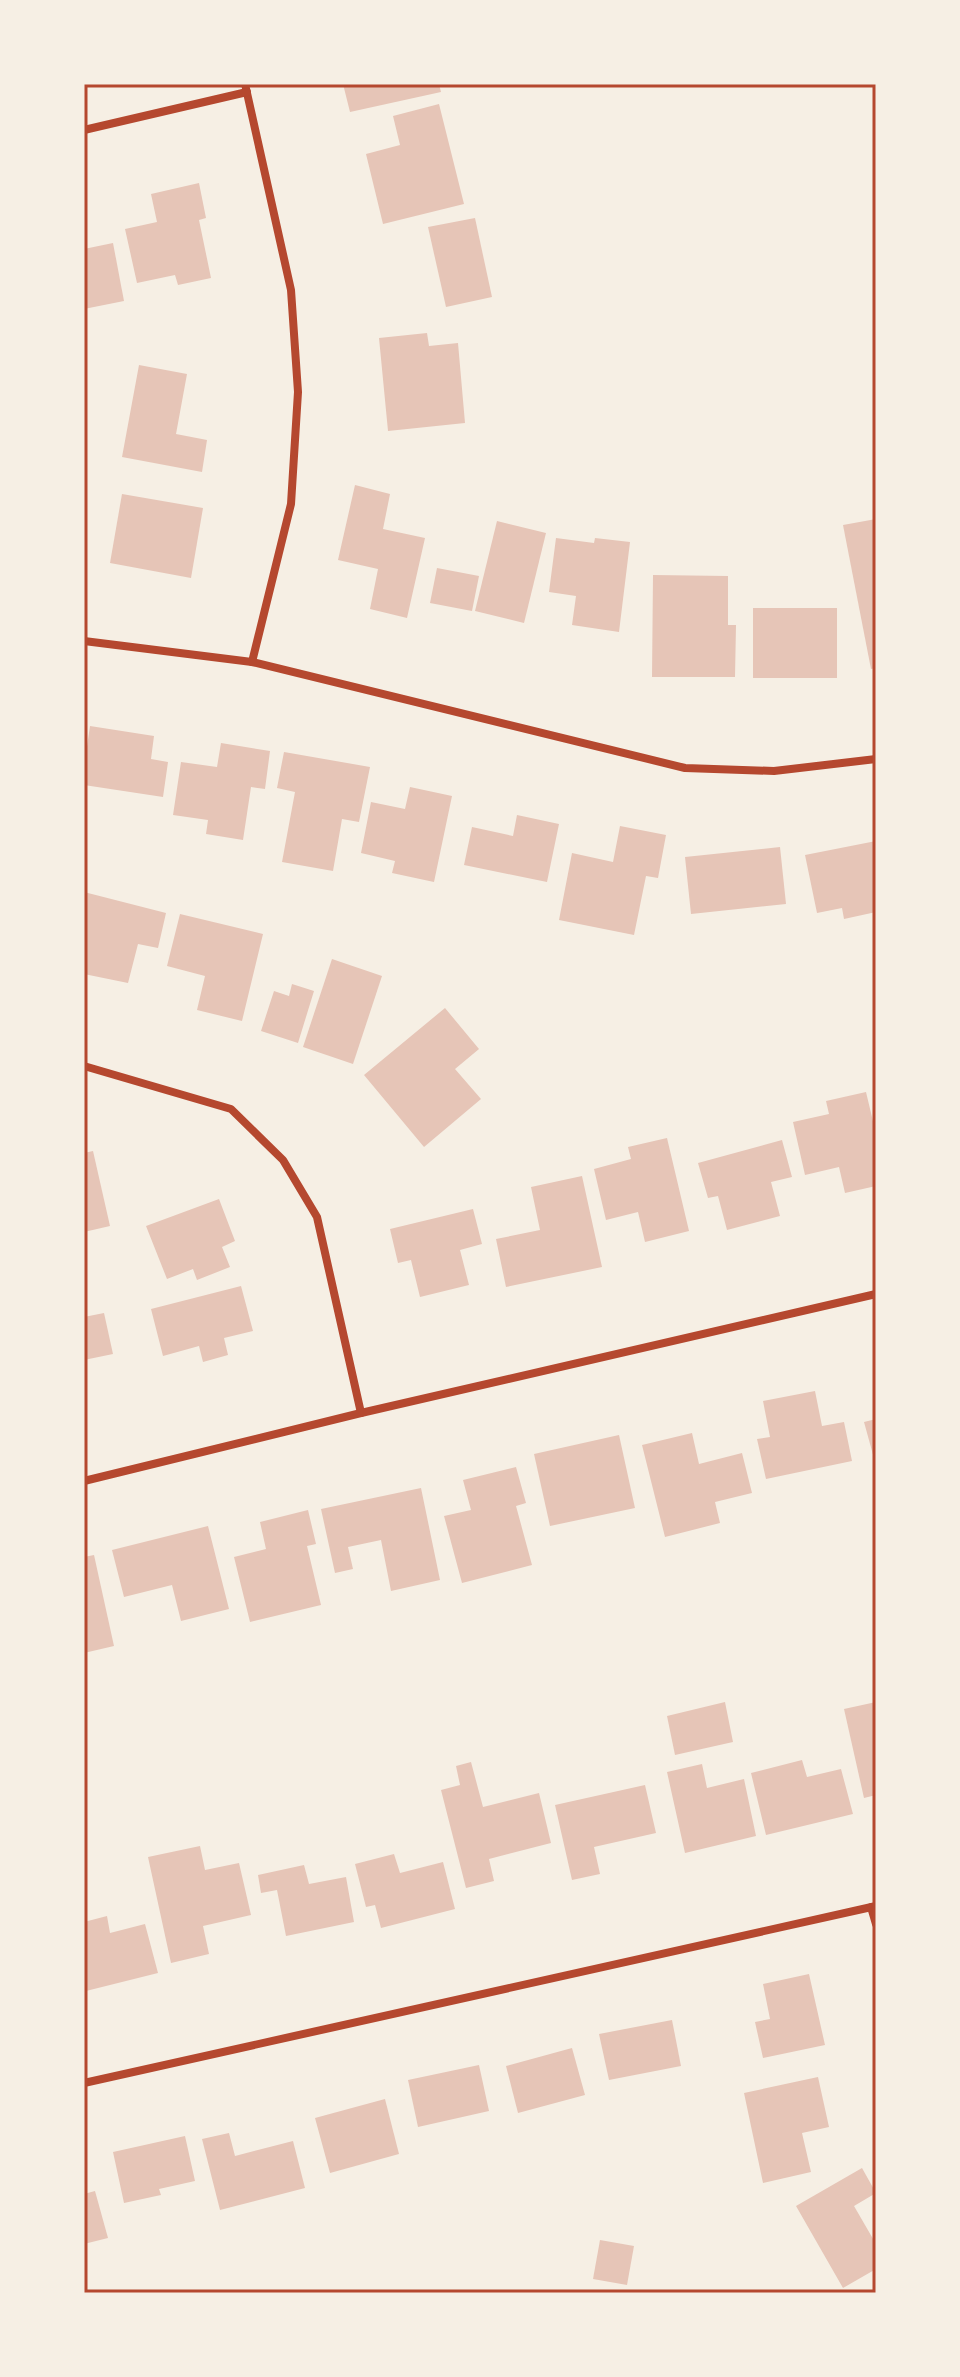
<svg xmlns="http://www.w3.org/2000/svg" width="960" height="2377" viewBox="0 0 960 2377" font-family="'Noto Sans',sans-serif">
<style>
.building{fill:#e6c5b7}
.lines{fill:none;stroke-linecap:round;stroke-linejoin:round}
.minor{stroke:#b5482f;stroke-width:8}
.neatline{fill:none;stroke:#b5482f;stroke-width:3}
</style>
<rect width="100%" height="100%" fill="#f6efe4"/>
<g class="building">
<polygon points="343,84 439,84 441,92 350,112"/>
<polygon points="439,104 464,204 383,224 366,154 400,145 393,116"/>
<polygon points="199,183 206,218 199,220 211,278 178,285 175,275 137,283 125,229 157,222 151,194"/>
<polygon points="475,218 492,297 446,307 428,227"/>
<polygon points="113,243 124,301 84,309 84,249"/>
<polygon points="427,333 429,346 458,343 465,423 388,431 379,338"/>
<polygon points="139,365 187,374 176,434 207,440 202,472 122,457"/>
<polygon points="355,485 390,494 383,529 425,538 407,618 370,609 378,569 338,560"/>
<polygon points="122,494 203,508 191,578 110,563"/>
<polygon points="876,519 876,668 871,669 843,525"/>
<polygon points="497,521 546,533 524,623 475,611"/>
<polygon points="556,538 594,543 595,538 630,542 619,632 572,625 576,596 549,592"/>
<polygon points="437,568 479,576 472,611 430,603"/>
<polygon points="653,575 728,576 728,625 736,625 735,677 652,677"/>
<rect x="753" y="608" width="84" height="70"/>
<polygon points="90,726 154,736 151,759 168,762 163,797 84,785 84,767"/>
<polygon points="221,743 270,751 265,789 251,787 243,840 206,834 208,820 173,815 181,762 217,767"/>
<polygon points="284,752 370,767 359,822 342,819 333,871 282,862 295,792 277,788"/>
<polygon points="410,787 452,796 434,882 392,873 395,861 361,853 371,802 405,809"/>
<polygon points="517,815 559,824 547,882 464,865 472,827 513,836"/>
<polygon points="620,826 666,835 658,878 646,876 634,935 559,920 572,853 613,862"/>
<polygon points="876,841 876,912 844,919 842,908 817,913 805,855"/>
<polygon points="780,847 786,904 691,914 685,857"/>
<polygon points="84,892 166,913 158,948 138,944 128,983 84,974"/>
<polygon points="180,914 263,934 242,1021 197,1010 205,976 167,966"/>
<polygon points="332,959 382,976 353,1064 303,1047"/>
<polygon points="292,984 314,991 298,1043 261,1031 274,991 289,996"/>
<polygon points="445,1008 479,1049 455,1069 481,1099 424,1147 364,1075"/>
<polygon points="866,1092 876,1134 876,1186 845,1193 839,1167 805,1175 793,1122 829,1114 826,1101"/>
<polygon points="667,1138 689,1231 645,1242 638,1212 606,1220 594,1169 631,1159 628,1147"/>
<polygon points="782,1140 792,1177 771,1182 780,1216 727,1230 718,1196 708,1198 698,1163"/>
<polygon points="93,1151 110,1226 84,1232 84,1153"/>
<polygon points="582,1176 602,1267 506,1287 496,1239 540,1230 531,1187"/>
<polygon points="219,1199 235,1241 222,1247 230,1267 197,1280 193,1269 167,1279 146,1226"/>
<polygon points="473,1209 482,1244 460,1250 469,1285 420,1297 411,1260 398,1263 390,1229"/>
<polygon points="241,1286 253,1331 224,1338 228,1355 203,1362 199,1346 163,1356 151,1309"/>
<polygon points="104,1313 113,1354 84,1360 84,1317"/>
<polygon points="815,1391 822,1426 844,1422 852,1461 766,1479 757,1439 770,1437 763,1401"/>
<polygon points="876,1419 876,1462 875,1462 864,1422"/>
<polygon points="692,1433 699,1464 742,1453 752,1493 715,1502 720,1523 665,1537 642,1445"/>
<polygon points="619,1435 635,1508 550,1526 534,1454"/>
<polygon points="516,1467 526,1503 516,1506 532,1565 462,1583 444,1516 471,1510 463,1480"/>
<polygon points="421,1488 440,1580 391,1591 381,1540 348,1547 353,1569 335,1573 321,1509"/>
<polygon points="308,1510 316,1544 307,1546 321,1605 250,1622 234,1557 266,1549 260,1522"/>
<polygon points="208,1526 229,1609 181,1621 172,1585 124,1597 112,1550"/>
<polygon points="94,1555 114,1646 84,1653 84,1557"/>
<polygon points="725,1702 733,1742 675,1755 667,1716"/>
<polygon points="876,1702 876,1795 864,1798 844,1709"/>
<polygon points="802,1760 807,1777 841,1769 853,1814 766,1835 751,1773"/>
<polygon points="471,1762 483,1807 539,1793 551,1843 489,1859 494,1881 466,1888 441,1790 460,1785 456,1766"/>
<polygon points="702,1764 707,1788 744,1779 756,1836 685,1853 667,1772"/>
<polygon points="645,1785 656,1833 594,1847 600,1874 572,1880 555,1805"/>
<polygon points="200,1846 205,1870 239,1863 251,1915 203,1926 209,1954 171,1963 148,1857"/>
<polygon points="394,1854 400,1873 443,1862 455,1909 381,1928 375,1905 366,1907 355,1864"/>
<polygon points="304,1865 309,1884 346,1877 354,1922 286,1936 277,1890 261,1893 258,1875"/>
<polygon points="107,1916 110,1933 145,1924 158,1973 86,1991 84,1982 84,1922"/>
<polygon points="809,1974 825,2045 763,2058 755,2022 770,2019 763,1984"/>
<polygon points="672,2020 681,2066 609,2080 599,2034"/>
<polygon points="572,2048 585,2095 518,2113 506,2066"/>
<polygon points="479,2065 489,2111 418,2127 408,2080"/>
<polygon points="818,2077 829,2127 802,2133 811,2172 763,2183 744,2093"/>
<polygon points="385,2099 399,2154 330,2173 315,2118"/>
<polygon points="229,2133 235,2156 293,2141 305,2188 220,2210 202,2139"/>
<polygon points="185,2136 195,2181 159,2189 161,2195 124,2203 113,2152"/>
<polygon points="862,2168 876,2193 854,2206 876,2244 876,2269 843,2288 796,2206"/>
<polygon points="95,2191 108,2238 84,2244 84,2194"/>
<polygon points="600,2240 634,2246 627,2285 593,2279"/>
</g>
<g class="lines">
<g class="minor">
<polyline points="245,84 291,290 298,392 291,504 252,662"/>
<polyline points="84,130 247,92"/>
<polyline points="84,641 252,662 685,768 774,771 876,759"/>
<polyline points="84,1066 231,1109 283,1160 317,1217 361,1413"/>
<polyline points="84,1481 361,1413 876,1294"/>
<polyline points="871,1907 876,1924"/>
<polyline points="84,2083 876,1906"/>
</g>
</g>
<rect width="960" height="2377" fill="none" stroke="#f6efe4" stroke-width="172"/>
<rect x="86" y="86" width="788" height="2205" class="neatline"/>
</svg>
